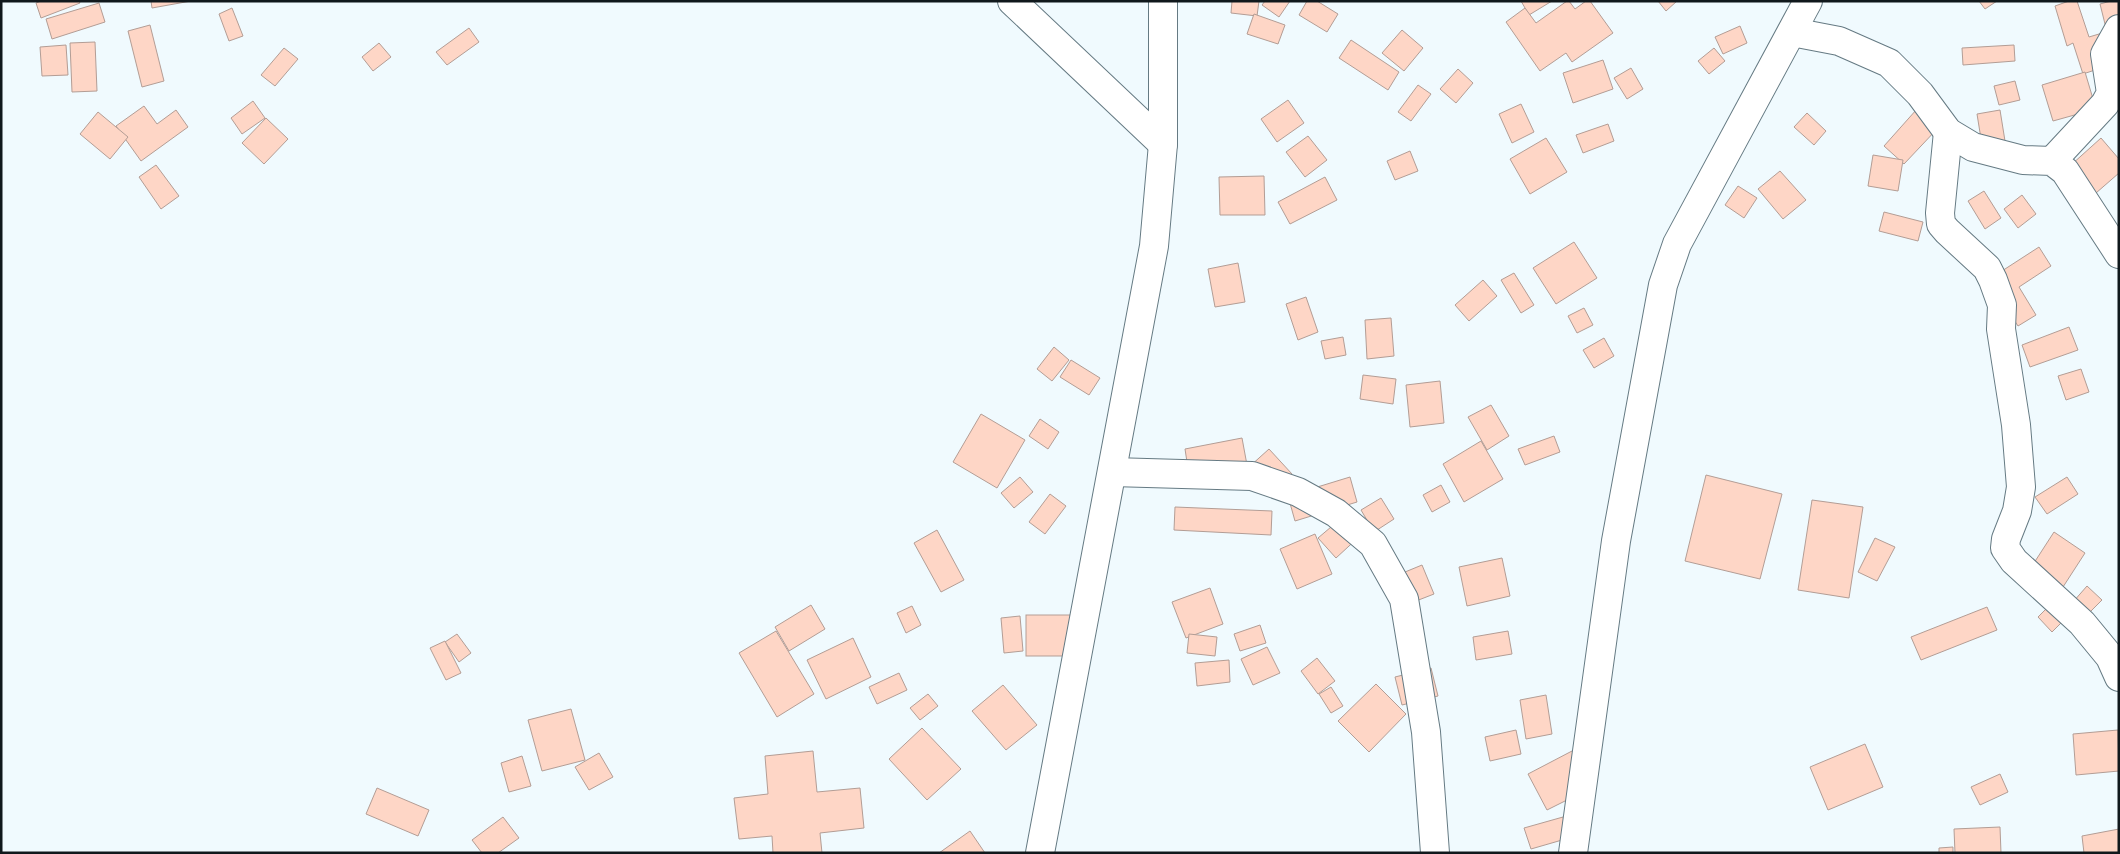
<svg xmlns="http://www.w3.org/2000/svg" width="2120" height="854" viewBox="0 0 2120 854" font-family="Barlow,sans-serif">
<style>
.building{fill:#fed6c6;stroke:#b39d95}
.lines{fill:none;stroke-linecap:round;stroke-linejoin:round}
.street-casing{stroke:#657a83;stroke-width:30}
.street{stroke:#fff;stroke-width:28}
</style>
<rect width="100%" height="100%" fill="#f0fafe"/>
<g class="building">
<polygon points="41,1 79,1 80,3 41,18 36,3"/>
<polygon points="151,1 191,1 152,8"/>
<polygon points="1232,1 1259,1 1257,16 1231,13"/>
<polygon points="1265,1 1290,1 1279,17 1262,5"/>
<polygon points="1307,1 1317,1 1338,14 1327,32 1299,15"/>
<polygon points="1521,1 1552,1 1529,15"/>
<polygon points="1567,1 1569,1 1575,9 1586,1 1590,1 1613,33 1572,62 1566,53 1540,71 1506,22 1525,8 1536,23"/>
<polygon points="1658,1 1677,1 1666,11"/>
<polygon points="1979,1 1997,1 1985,9"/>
<polygon points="2069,1 2077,1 2089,37 2119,28 2119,62 2083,74 2073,43 2067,46 2055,6"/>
<polygon points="2111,1 2119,1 2119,28 2107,32 2100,4"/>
<polygon points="99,3 105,22 52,39 46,19"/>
<polygon points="232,8 243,36 229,41 219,14"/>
<polygon points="1254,14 1285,25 1278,44 1247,34"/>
<polygon points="150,25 164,81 142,87 128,31"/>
<polygon points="1740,26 1747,43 1723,54 1715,37"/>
<polygon points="469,28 479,42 447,65 436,52"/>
<polygon points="1402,30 1423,48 1404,71 1382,53"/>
<polygon points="1351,40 1399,72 1388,90 1339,58"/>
<polygon points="95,42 97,91 72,92 70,43"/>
<polygon points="379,43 391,57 373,71 362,57"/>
<polygon points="66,45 68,75 42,76 40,47"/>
<polygon points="2014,45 2015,61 1963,65 1962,48"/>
<polygon points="284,48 298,59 275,86 261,75"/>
<polygon points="1714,48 1725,61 1709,74 1698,61"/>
<polygon points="1603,60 1613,89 1573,103 1563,73"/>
<polygon points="1631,68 1643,89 1627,99 1614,78"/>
<polygon points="1458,69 1473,83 1456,103 1440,89"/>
<polygon points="2085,72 2096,109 2053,121 2042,85"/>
<polygon points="2015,81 2020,100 1999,105 1994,86"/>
<polygon points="1418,85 1431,94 1411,121 1398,112"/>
<polygon points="1288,100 1304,123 1277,142 1261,119"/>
<polygon points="253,101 265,118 242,134 231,118"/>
<polygon points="1521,104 1534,132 1512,143 1499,114"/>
<polygon points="144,106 157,124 176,110 188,127 141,161 116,126"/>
<polygon points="1917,109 1938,128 1904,164 1884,146"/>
<polygon points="2000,110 2005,141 1982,145 1977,114"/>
<polygon points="98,112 128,137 110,159 80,134"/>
<polygon points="1807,113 1826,131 1814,145 1794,127"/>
<polygon points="266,118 288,139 264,164 242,143"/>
<polygon points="1608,124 1614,141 1583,153 1576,135"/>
<polygon points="1308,136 1327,160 1305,177 1286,152"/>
<polygon points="1546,138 1567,172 1530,194 1510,159"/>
<polygon points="2101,138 2119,159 2119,173 2096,193 2071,165"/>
<polygon points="1410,151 1418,171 1395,180 1387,161"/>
<polygon points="1873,155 1903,160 1898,191 1868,186"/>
<polygon points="156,165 179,196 161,209 139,177"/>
<polygon points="1780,171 1806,200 1783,219 1758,189"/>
<polygon points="1264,176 1265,215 1220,215 1219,177"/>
<polygon points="1325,177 1337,200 1290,224 1278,202"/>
<polygon points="1738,186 1757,198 1744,218 1725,205"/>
<polygon points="1984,191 2001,218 1985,229 1968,201"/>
<polygon points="2022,195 2036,214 2018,228 2004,209"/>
<polygon points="1884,212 1923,222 1918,241 1879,231"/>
<polygon points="1574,242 1597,278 1556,304 1533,268"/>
<polygon points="2039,247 2051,266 2019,287 2036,315 2018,326 1988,280"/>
<polygon points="1238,263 1245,302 1215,307 1208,269"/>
<polygon points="1514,273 1534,305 1521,313 1501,280"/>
<polygon points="1483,280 1497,296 1469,321 1455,305"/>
<polygon points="1306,297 1318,332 1298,340 1286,304"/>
<polygon points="1584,308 1593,325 1577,333 1568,316"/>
<polygon points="1391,318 1394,356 1367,359 1365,320"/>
<polygon points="2069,327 2078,350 2030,367 2022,345"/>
<polygon points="1343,337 1346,355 1325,359 1321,341"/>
<polygon points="1604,338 1614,356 1594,368 1583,350"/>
<polygon points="1054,347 1069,360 1052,381 1037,369"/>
<polygon points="1071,360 1100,378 1089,395 1060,377"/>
<polygon points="2081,369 2089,392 2066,400 2058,376"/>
<polygon points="1363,375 1396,379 1393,404 1360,399"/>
<polygon points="1440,381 1444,423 1410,427 1406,385"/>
<polygon points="1491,405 1509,436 1487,450 1468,417"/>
<polygon points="981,414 1025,440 997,488 953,462"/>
<polygon points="1040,419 1059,432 1048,449 1029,436"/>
<polygon points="1554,436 1560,452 1525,465 1518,449"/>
<polygon points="1242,438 1247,465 1189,475 1185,449"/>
<polygon points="1481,441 1503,479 1464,502 1443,464"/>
<polygon points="1269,449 1292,474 1272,493 1249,467"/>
<polygon points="1706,475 1782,494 1760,579 1685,561"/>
<polygon points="1020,477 1033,492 1014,508 1001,493"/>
<polygon points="1350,477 1357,502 1295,521 1288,496"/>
<polygon points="2067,477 2078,494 2047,514 2035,497"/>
<polygon points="1441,485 1450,502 1432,512 1423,495"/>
<polygon points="1050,494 1066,506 1045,534 1029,522"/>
<polygon points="1381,498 1394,519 1374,532 1361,510"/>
<polygon points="1812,500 1863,507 1849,598 1798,590"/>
<polygon points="1175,507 1272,511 1271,535 1174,530"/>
<polygon points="1344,516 1361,535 1336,558 1318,538"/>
<polygon points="937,530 964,580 941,592 914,543"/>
<polygon points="2054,532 2085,553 2063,587 2032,566"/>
<polygon points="1315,534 1332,574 1297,589 1280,549"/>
<polygon points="1875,538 1895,547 1877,581 1858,572"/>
<polygon points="1502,558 1510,596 1467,606 1459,567"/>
<polygon points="1422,565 1434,594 1416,601 1405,572"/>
<polygon points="2087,586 2102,600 2087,615 2073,602"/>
<polygon points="1210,588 1223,624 1186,638 1172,602"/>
<polygon points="2052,603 2066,618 2052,632 2038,617"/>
<polygon points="811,605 825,629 789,651 775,627"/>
<polygon points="912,606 921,625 906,633 897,613"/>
<polygon points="1987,607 1997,630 1921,660 1911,637"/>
<rect x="1026" y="615" width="52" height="41"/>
<polygon points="1020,616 1023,651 1004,653 1001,618"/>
<polygon points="1260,625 1266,643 1240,651 1234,634"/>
<polygon points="776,631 814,694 777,717 739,653"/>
<polygon points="1508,631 1512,654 1476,660 1473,637"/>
<polygon points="457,634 471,653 459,662 445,642"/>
<polygon points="1189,634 1217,637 1215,656 1187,653"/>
<polygon points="853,638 871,677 826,699 807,660"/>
<polygon points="445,641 461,673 446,680 430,648"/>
<polygon points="1267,647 1280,673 1253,685 1241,659"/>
<polygon points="1317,658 1335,681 1318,694 1301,671"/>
<polygon points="1229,660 1230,682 1197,686 1195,663"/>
<polygon points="1431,668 1438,696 1402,705 1395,677"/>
<polygon points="899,673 907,690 877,704 869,687"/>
<polygon points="1376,684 1406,714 1369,752 1338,721"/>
<polygon points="1003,685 1037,725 1006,750 972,711"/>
<polygon points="1331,687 1343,706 1331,713 1319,694"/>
<polygon points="928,694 938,706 920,720 910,708"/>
<polygon points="1546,695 1552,734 1526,739 1520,700"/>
<polygon points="571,709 585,760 542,771 528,720"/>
<polygon points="922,728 961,769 927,800 889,759"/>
<polygon points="1516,730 1521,754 1490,761 1485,737"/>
<polygon points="2118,730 2119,771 2076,775 2073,734"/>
<polygon points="1865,744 1883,787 1828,810 1810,767"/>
<polygon points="813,751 817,792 860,788 864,828 820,833 822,853 773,853 772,836 739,839 734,798 768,794 765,756"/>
<polygon points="1572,751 1591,788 1547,810 1528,774"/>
<polygon points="599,753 613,777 589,790 575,767"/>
<polygon points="522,756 531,786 509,792 501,763"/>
<polygon points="2000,774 2008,792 1980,805 1971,787"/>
<polygon points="377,788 429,810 418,836 366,814"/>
<polygon points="503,817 519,838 498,853 482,853 472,840"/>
<polygon points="1563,817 1569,838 1531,849 1524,828"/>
<polygon points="2000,827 2001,853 1955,853 1954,829"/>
<polygon points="2119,829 2119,853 2084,853 2082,836"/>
<polygon points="970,831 985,853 939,853"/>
<polygon points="1953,847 1953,853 1939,853 1939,848"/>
</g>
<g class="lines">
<g class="street-casing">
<g id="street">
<polyline points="1012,1 1163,144"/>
<polyline points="1792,32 1839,41 1889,63 1920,94 1948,132 1973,147 2023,160 2052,161 2065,171 2119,254"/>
<polyline points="1948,132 1940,213 1941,224 1947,231 1987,268 1993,280 2002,305 2001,329 2016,425 2021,487 2017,511 2006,539 2005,548 2014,561 2082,623 2110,657 2119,677"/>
<polyline points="2052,161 2105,104 2111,93 2105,54 2119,29"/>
<polyline points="1112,472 1252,476 1298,492 1336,513 1373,544 1404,599 1426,732 1435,853"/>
<polyline points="1040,853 1154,246 1163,144 1163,1"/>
<polyline points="1573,853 1616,541 1663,285 1677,244 1808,1"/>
</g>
</g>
<use href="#street" class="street"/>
</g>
<rect width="2120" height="854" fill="none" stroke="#10181c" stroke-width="5"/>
</svg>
